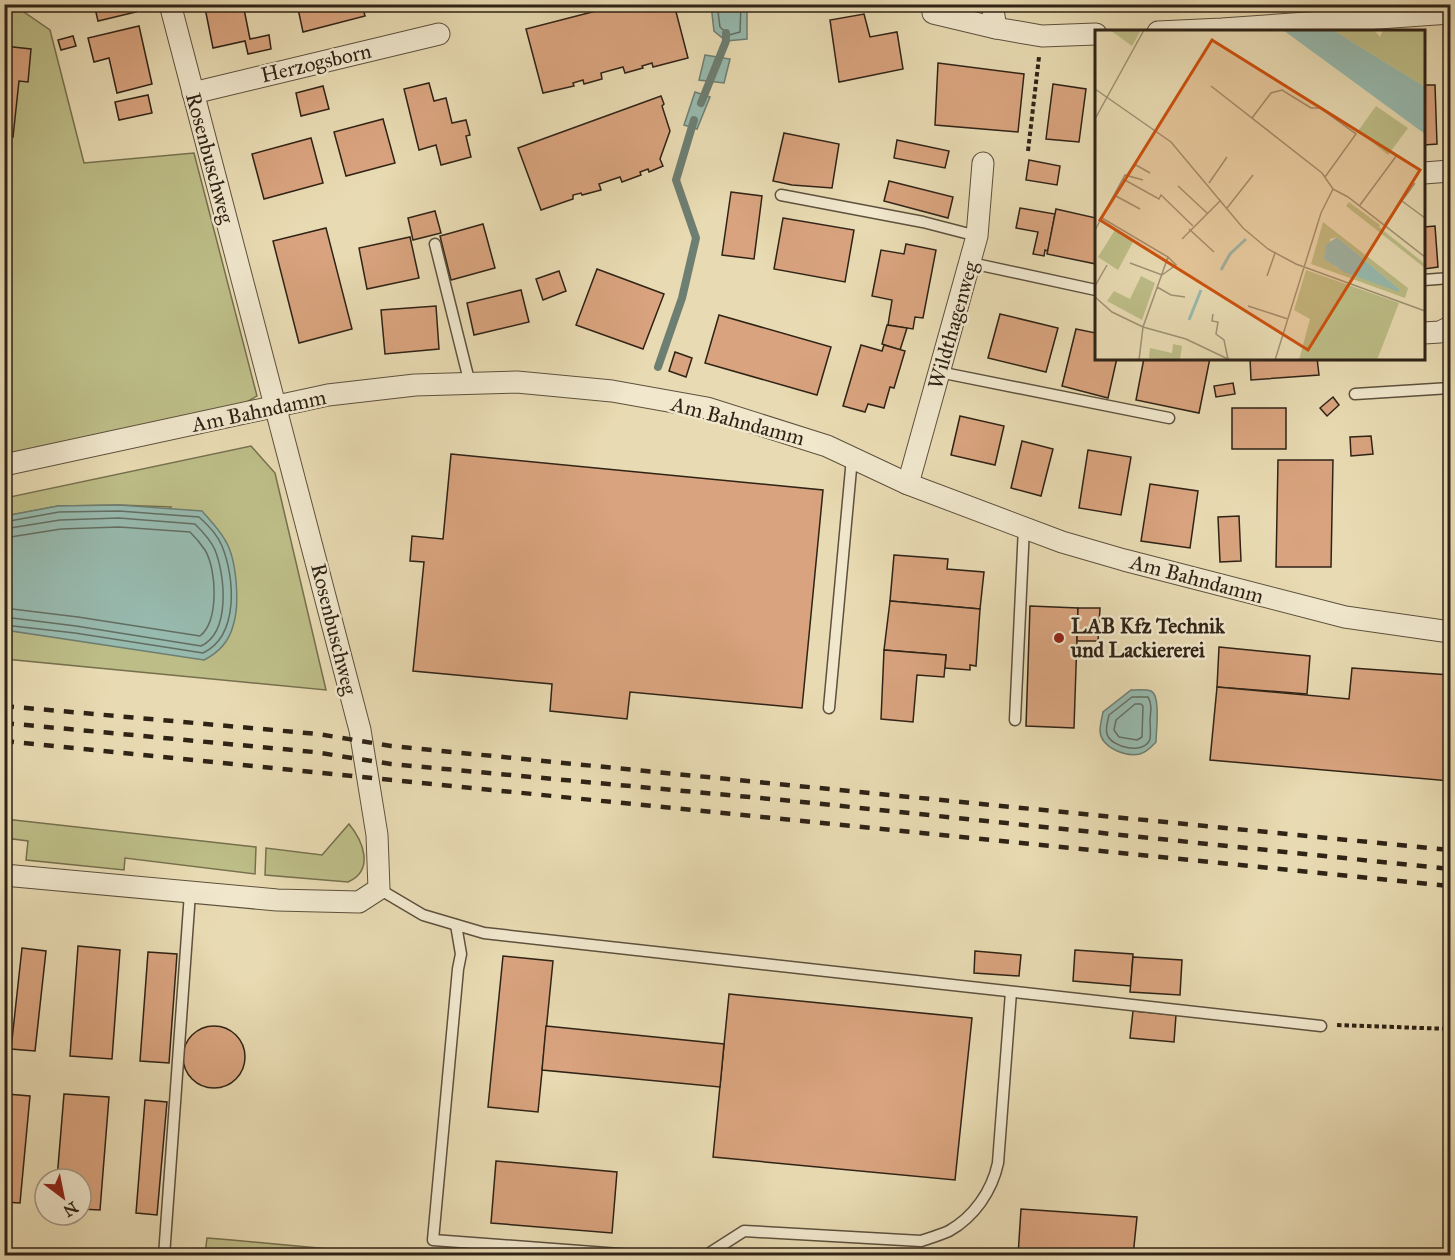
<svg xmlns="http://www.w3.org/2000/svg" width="1455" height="1260" viewBox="0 0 1455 1260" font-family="'IM FELL Great Primer',serif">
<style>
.green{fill:#bdbd87;stroke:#76704e;stroke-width:1.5}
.water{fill:#97baaf;stroke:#6d7e72;stroke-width:1.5}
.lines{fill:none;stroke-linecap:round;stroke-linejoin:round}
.shore{stroke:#636e62;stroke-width:1.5}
.stream{stroke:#6d7e72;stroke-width:8}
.building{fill:#d8a37e;stroke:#2f2316;stroke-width:1.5}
.lane-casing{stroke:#5d513d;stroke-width:13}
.street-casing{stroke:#5d513d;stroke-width:23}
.path{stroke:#2f2316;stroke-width:4;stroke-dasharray:4.5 3;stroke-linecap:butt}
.lane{stroke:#f0e7cd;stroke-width:10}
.street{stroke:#f0e7cd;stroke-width:21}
.rail{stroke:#2f2316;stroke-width:4.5;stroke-dasharray:10 10;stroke-linecap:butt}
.poi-dot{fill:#8f2418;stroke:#f0e7cd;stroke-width:2}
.labels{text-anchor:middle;stroke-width:5;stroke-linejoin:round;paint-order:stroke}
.street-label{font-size:21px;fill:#2f2316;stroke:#f0e7cd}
.poi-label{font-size:21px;font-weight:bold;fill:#2f2316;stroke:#f0e7cd;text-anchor:start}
.inset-river{fill:none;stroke:#97baaf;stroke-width:3}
.inset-road{fill:none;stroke:#9e9174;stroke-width:1.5}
.view{fill:#cc510e;fill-opacity:0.15;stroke:#cc510e;stroke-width:3}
.inset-edge{fill:none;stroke:#2f2316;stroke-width:3}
</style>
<rect width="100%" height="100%" fill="#e8dab2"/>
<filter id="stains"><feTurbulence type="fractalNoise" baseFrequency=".00333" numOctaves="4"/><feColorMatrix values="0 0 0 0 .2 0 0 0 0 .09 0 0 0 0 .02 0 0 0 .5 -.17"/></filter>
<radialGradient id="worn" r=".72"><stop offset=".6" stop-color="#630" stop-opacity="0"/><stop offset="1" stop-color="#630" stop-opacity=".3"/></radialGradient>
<g class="green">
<polygon points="4,5 23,5 24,12 50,30 84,163 194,153 257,396 238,407 5,457"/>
<polygon points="251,446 275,473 326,690 5,659 5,630 74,639 171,507 119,505 58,506 5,516 5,498"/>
<polygon points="5,819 256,847 255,874 125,858 124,870 26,860 28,841 5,838"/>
<path d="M349,824C363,841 375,870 348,882L265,875L266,848L322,855Z"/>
<polygon points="207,1238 232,1240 394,1255 205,1255"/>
</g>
<g class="water">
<polygon points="711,5 747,5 747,39 726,41 714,31"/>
<polygon points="705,55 730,59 724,83 699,80"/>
<polygon points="695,92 710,97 697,129 684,125"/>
<path d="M119,505L202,511C210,520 219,529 225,540C237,559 240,605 233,626C229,641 218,653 204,660L5,630V516L58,506Z"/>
<path d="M1131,690C1137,690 1146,689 1151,691C1161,695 1156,732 1156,742C1151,747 1147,752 1140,754C1126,757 1101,748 1100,731C1100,725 1102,717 1103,712Z"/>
</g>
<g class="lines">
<g class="shore">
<polyline points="717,4 720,27 729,35 740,32 741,4"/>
<path d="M4,522L59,512L119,511L199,517C207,524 218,536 222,546C235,578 239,636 203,653L75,633L4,625"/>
<path d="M4,529L60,520L119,518L195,524C202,531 211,540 215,550C225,575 231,632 201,646L76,626L4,617"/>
<path d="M4,538L61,529L119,527L190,532C195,537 201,544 205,550C217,570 219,621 200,636L78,617L4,608"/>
<path d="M1132,697H1148C1152,703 1151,711 1150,719C1150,725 1151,733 1150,739C1145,755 1111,748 1107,734C1105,728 1108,721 1109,715Z"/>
<polygon points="1135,704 1141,704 1143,706 1142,737 1137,740 1119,737 1114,730 1116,720"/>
</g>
<g class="stream">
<polyline points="701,103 726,41 726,33"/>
<polyline points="658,367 682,298 696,238 676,180 694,120"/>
</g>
</g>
<g class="building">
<polygon points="94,4 134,4 136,12 98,21"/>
<polygon points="224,4 243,4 250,39 269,35 271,49 248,54 245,41 213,48 205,8"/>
<polygon points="297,4 362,4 365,16 303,32"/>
<polygon points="623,4 674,4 688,58 653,67 652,63 642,66 643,68 625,73 623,67 601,73 602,79 584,84 583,80 573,83 574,86 543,93 526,29"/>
<polygon points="864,14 870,37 897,32 903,69 839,82 830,20"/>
<polygon points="139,26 152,84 117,93 109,58 94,62 88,38"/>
<polygon points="73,36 76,46 61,50 58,40"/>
<polygon points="4,46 31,49 28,82 19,81 13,137 4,136"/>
<polygon points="938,63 1024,74 1018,132 935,125"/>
<polygon points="429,83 434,101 446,98 452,123 466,120 470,135 466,136 471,157 441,165 436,145 419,150 404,89"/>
<polygon points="1053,84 1086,89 1079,142 1046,139"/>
<polygon points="1424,85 1435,85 1437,144 1424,145"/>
<polygon points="323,86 329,109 301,116 296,93"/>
<polygon points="148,95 152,113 119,120 115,102"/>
<polygon points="661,96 664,104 662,106 670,131 660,159 663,166 649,172 648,169 640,172 641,175 622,182 620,177 599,184 601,190 582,195 581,193 573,195 573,199 541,210 518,148"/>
<polygon points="383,119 395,163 346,176 334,132"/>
<polygon points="784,133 839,144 832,188 792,185 773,181"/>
<polygon points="311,138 323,183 264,199 252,154"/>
<polygon points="897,140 949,151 945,168 894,158"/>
<polygon points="1029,160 1060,166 1057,185 1026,180"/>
<polygon points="889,181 953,197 948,218 884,201"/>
<polygon points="731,192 762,196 754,259 722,255"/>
<polygon points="1020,208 1055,214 1048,251 1045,250 1044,256 1033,254 1038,232 1016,228"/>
<polygon points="1056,209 1096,218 1096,264 1047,254"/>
<polygon points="435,211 441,233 413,240 408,218"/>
<polygon points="783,218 854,230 845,282 774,269"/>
<polygon points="483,224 495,268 451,280 440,236"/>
<polygon points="1435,226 1438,267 1424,269 1424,227"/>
<polygon points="326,228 352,329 299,343 273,241"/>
<polygon points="410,237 419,278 367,289 359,248"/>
<polygon points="906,244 936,250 923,318 915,317 913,329 888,325 892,300 872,296 881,250 904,254"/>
<polygon points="597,269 664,294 643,349 576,325"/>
<polygon points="559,271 566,291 543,300 536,279"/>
<polygon points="521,290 529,322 474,335 467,303"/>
<polygon points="436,306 439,349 385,354 381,310"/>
<polygon points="1000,314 1058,328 1046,372 988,358"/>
<polygon points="719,315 831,347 817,395 705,363"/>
<polygon points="887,325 907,328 900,350 882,344"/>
<polygon points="1076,329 1096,333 1096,358 1117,358 1108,398 1062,386"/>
<polygon points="861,345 882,351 884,345 905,351 894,388 890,387 884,408 868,404 865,412 843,406"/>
<polygon points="675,352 692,358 686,377 669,371"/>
<polygon points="1144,358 1210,358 1199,413 1136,400"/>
<polygon points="1250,358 1317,358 1319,375 1251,380"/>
<polygon points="1233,383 1235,394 1216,397 1214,386"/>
<polygon points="1333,397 1339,405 1327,416 1320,408"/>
<rect x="1232" y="408" width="54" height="41"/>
<polygon points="960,416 1004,426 995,465 951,455"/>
<polygon points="1371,436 1373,454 1351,456 1350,437"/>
<polygon points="1022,441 1053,449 1041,496 1011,488"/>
<polygon points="1088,450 1131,457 1121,515 1079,508"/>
<polygon points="451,454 823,490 802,708 630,692 627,719 550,711 552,684 413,671 424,562 410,561 412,536 443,539"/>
<polygon points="1278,460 1333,460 1331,567 1276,567"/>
<polygon points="1150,484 1198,491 1190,548 1141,541"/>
<polygon points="1239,516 1241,561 1220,562 1218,517"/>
<polygon points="894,555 948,559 947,569 984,572 980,609 890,601"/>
<polygon points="890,601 980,609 976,666 970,665 970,670 945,668 946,655 884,650"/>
<polygon points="1030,606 1078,608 1074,728 1026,726"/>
<polygon points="1078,608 1100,608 1098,641 1077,641"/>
<polygon points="1219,647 1310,656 1307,694 1217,687"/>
<polygon points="884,650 946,655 944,677 917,675 913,722 881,719"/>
<polygon points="1352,668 1450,675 1450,781 1210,760 1217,687 1349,699"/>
<polygon points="78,946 120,950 112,1059 70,1056"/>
<polygon points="22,948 46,951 35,1051 11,1049"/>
<polygon points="1075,950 1133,954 1131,986 1073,981"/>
<polygon points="975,951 1021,955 1019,976 974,973"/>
<polygon points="148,952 177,954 169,1063 140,1061"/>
<polygon points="503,956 553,961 538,1112 488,1107"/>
<polygon points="1133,957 1182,960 1180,995 1130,992"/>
<polygon points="729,994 972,1018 955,1180 713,1157"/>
<polygon points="1133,1011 1176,1015 1174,1042 1130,1038"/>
<polygon points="546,1026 724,1044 720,1087 542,1070"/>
<circle cx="214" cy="1057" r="31"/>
<polygon points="7,1094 30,1096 20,1203 4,1202 4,1126"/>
<polygon points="64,1094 109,1097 100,1210 81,1209 81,1179 57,1179"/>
<polygon points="145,1100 167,1102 157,1215 136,1213"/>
<polygon points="496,1161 617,1172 612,1233 491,1223"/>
<polygon points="1021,1209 1137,1217 1133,1256 1018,1256"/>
</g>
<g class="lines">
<g class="lane-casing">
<g id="lane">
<polyline points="781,195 923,222 977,236"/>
<polyline points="435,244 470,384"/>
<polyline points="971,263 1096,290"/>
<polyline points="1424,280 1450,278"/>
<polyline points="939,372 1169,418"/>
<polyline points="1355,394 1450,388"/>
<polyline points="829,708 852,458"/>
<polyline points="1015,720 1024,527"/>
<polyline points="379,889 423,915 484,933 1321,1026"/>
<polyline points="456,925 461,954 458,969 433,1240 646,1256"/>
<polyline points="164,1256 190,893"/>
<path d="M705,1256L744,1231L921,1241C930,1238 940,1235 949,1231C974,1217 992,1191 998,1163L1011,992"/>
</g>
</g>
<g class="street-casing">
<g id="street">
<polyline points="935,4 933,13 996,28"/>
<polyline points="992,4 996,28 1042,36 1096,34"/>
<polyline points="1158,32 1222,29 1450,13"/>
<polyline points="193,93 439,34"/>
<polyline points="1424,173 1450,171"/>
<polyline points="1424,333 1440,332 1450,327"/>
<polyline points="4,465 328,395 415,385 517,382 612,391 707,408 827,446 908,484 1062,542 1124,560 1345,617 1450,632"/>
<polyline points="908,484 977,236 983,163"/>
<polyline points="4,875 277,900 359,902 379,889 377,835 360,730 170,4"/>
</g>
</g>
<g class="path">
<polyline points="1028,151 1039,57"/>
<polyline points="1337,1025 1450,1029"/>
</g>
<use href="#lane" class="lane"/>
<use href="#street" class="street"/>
<g class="rail">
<polyline points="4,706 318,734 391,746 1450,850"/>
<polyline points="4,723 314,752 391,764 793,801 1450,869"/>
<polyline points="4,741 1450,886"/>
</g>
</g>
<circle class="poi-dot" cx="1059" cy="638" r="6"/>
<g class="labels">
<g class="street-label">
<text transform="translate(316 63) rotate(-13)" y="7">Herzogsborn</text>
<text transform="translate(210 158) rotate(75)" y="7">Rosenbuschweg</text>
<text transform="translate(953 325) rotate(-74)" y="7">Wildthagenweg</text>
<text transform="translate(259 411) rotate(-12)" y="7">Am Bahndamm</text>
<text transform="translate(738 421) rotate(15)" y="7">Am Bahndamm</text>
<text transform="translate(1197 579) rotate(15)" y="7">Am Bahndamm</text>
<text transform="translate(334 629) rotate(76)" y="7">Rosenbuschweg</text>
</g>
<g class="poi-label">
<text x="1071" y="633">LAB Kfz Technik<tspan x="1071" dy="24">und Lackiererei</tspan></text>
</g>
</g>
<g transform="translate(1095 30)">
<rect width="330" height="330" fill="#e8dab2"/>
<path d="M15,0H46L37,16ZM238,0H279L285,7L288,0H330V57ZM281,76L313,98L293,125L263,101ZM254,172L285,195L284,197L330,234V238L251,176ZM228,192L313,258L310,268L216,234ZM242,207L304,259V261L240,237L235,209ZM20,200L39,210L23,240L3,227ZM211,240L304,273L282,330H204L215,289L199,280ZM46,246L60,253L47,290L12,271L19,261L35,269ZM78,314L87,316L85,330L54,328L55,318L77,323Z" fill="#bdbd87" fill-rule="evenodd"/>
<path d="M188,0H238L330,57V104ZM242,207L304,259V262L249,242L229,229L231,215Z" fill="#97baaf"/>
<path class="inset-river" d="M126,240L135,224L151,209M94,290L106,260"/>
<path class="inset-road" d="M116,56L227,143L238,159M0,59L76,112L148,198L173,219L201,234L330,281M157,88L176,63L187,60L216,78H225L261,104L230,147M0,89L49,0M33,143L41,135L55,143M28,149L64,169L66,165L98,196M114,153L132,127M83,156L112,183M19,165L45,179M307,171L330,188M265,175L302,125M132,178L158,145M7,188L73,227L48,297L44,330M290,194L320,153M94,199L119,222M0,200L30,145L48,150M87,209L126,170M35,233L67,245L81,235L73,227M172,246L180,223M0,256L12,235M62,257L76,265L90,267M0,267L17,282L48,297L91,309L135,330M153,276L193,289M118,284L117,291L123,292L121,304L129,310L133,329M180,330L226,183L238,159L253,167L330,227"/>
<path class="view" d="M117,10L325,140L213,320L5,190Z"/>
<rect width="330" height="330" class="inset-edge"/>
</g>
<rect width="1455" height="1260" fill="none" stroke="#e8dab2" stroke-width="24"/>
<rect x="6" y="6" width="1443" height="1248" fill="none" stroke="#2f2316" stroke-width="3"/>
<rect x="12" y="12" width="1431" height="1236" fill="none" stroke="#2f2316" stroke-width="1.5"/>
<g transform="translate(63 1197) rotate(148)"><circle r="28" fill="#f0e7cd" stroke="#a39984" stroke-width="1.5"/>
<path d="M0-4.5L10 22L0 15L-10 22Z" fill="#8f2418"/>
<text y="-9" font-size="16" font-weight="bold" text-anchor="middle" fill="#2f2316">N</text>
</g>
<rect width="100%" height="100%" filter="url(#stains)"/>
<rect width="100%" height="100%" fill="url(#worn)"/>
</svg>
